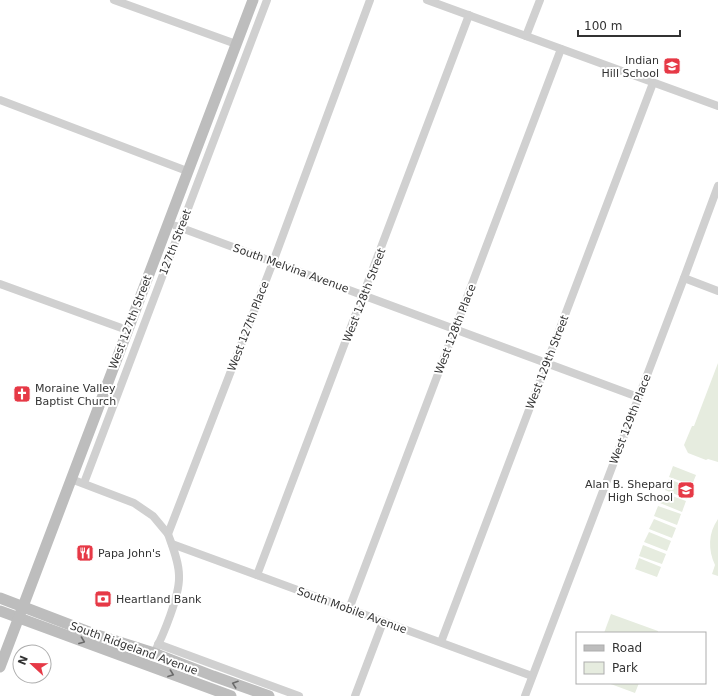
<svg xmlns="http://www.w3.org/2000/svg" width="718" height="696" viewBox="0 0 718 696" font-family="'DejaVu Sans',sans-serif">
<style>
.green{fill:#e6ecdf}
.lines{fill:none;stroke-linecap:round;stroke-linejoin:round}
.minor{stroke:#d0d0d0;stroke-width:8}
.secondary{stroke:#bdbdbd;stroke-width:11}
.oneway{stroke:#6a6a6a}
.labels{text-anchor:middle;stroke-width:4;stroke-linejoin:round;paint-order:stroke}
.poi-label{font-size:11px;fill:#333;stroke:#fff;text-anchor:start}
.street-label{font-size:11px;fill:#333;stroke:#fff}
</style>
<rect width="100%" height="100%" fill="#fff"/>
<g class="green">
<polygon points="718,363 718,462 708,459 706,460 688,453 684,445 692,426 694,426"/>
<polygon points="673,466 696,475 692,485 669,477"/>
<polygon points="669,479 691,488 687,499 665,490"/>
<polygon points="664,493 686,501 682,512 660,503"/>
<polygon points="658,506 681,514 677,525 654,516"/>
<polygon points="654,519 676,528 672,538 649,529"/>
<path d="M718,519V576L712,574L715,565C708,550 708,533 718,519Z"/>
<polygon points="649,532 671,541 667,551 644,542"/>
<polygon points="643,545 666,554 662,564 639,556"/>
<polygon points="639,558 661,567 657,577 635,569"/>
<polygon points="611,614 658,631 658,633 604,633"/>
<polygon points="608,683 639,683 635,693"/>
</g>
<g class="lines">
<g class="minor">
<polyline points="114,0 236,44"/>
<polyline points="427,0 718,106"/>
<polyline points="526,36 540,0"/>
<polyline points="0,100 187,171"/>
<polyline points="176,226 638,397"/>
<polyline points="684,278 718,291"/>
<polyline points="0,284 127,330"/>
<polyline points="71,479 134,503 153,516 168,534"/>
<polyline points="84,483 267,0"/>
<polyline points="172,544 532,676"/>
<polyline points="257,575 469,15"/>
<polyline points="349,609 561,49"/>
<polyline points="441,642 653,83"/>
<polyline points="158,644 299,696"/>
<path d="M154,653C163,636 180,595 179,576C179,562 173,548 168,534L273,262L370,0"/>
<polyline points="355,696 383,622"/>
<polyline points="525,696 684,278 718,186"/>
</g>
<g class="secondary">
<polyline points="0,598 94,634 154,653 213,676 269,696"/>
<polyline points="0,611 231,696"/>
<polyline points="0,667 253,0"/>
</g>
</g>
<defs><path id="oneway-chevron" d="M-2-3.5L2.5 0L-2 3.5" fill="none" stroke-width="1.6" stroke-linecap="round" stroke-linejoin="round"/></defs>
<g class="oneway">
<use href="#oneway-chevron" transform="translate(82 641) rotate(21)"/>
<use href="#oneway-chevron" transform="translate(171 674) rotate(20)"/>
<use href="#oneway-chevron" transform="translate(235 684) rotate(-161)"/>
</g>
<defs>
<g id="school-square" transform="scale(0.9)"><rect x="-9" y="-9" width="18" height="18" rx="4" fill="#e63946" stroke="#fff"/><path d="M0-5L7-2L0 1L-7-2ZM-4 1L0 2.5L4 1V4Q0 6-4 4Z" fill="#fff"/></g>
<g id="church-square" transform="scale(0.9)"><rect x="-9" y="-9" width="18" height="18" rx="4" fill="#e63946" stroke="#fff"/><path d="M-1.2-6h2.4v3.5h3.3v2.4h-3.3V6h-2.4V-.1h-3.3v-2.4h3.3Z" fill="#fff"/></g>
<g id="restaurant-square" transform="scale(0.9)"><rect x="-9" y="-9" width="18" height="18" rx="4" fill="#e63946" stroke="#fff"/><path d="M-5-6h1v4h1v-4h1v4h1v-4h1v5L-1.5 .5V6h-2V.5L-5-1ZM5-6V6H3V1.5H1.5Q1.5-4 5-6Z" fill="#fff"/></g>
<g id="bank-square" transform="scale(0.9)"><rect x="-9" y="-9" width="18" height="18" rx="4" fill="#e63946" stroke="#fff"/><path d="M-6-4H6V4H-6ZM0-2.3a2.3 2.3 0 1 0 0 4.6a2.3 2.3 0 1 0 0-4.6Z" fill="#fff"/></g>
</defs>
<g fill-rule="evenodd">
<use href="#school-square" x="672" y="66"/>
<use href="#church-square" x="22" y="394"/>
<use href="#school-square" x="686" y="490"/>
<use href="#restaurant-square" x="85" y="553"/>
<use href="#bank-square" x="103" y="599"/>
</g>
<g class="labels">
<g class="poi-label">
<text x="659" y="64" text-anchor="end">Indian<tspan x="659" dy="13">Hill School</tspan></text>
<text x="35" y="392">Moraine Valley<tspan x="35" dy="13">Baptist Church</tspan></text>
<text x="673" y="488" text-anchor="end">Alan B. Shepard<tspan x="673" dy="13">High School</tspan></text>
<text x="98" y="557">Papa John's</text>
<text x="116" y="603">Heartland Bank</text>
</g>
<g class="street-label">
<text transform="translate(175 242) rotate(-69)" y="4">127th Street</text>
<text transform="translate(291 268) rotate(20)" y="4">South Melvina Avenue</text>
<text transform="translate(364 295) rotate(-69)" y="4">West 128th Street</text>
<text transform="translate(130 322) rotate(-69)" y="4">West 127th Street</text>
<text transform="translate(248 326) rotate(-69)" y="4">West 127th Place</text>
<text transform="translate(455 329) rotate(-69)" y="4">West 128th Place</text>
<text transform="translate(547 362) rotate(-69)" y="4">West 129th Street</text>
<text transform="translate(630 419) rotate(-69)" y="4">West 129th Place</text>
<text transform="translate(352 610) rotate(20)" y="4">South Mobile Avenue</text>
<text transform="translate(134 648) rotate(20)" y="4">South Ridgeland Avenue</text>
</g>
</g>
<rect x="576" y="632" width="130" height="52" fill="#ffffff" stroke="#adadad"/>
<rect x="584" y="645" width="20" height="6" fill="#bdbdbd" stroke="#adadad"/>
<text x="612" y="652" font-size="12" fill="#333333">Road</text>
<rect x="584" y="662" width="20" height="12" fill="#e6ecdf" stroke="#adadad"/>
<text x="612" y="672" font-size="12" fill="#333333">Park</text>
<g transform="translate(32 664) rotate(292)"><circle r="19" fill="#ffffff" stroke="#adadad"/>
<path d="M0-3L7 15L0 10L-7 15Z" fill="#e63946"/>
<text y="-6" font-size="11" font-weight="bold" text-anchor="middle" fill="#333333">N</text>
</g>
<path d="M578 30v6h102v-6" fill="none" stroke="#333333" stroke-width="2"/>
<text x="584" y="30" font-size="12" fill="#333333" stroke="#ffffff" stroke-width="3" paint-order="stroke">100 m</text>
</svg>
